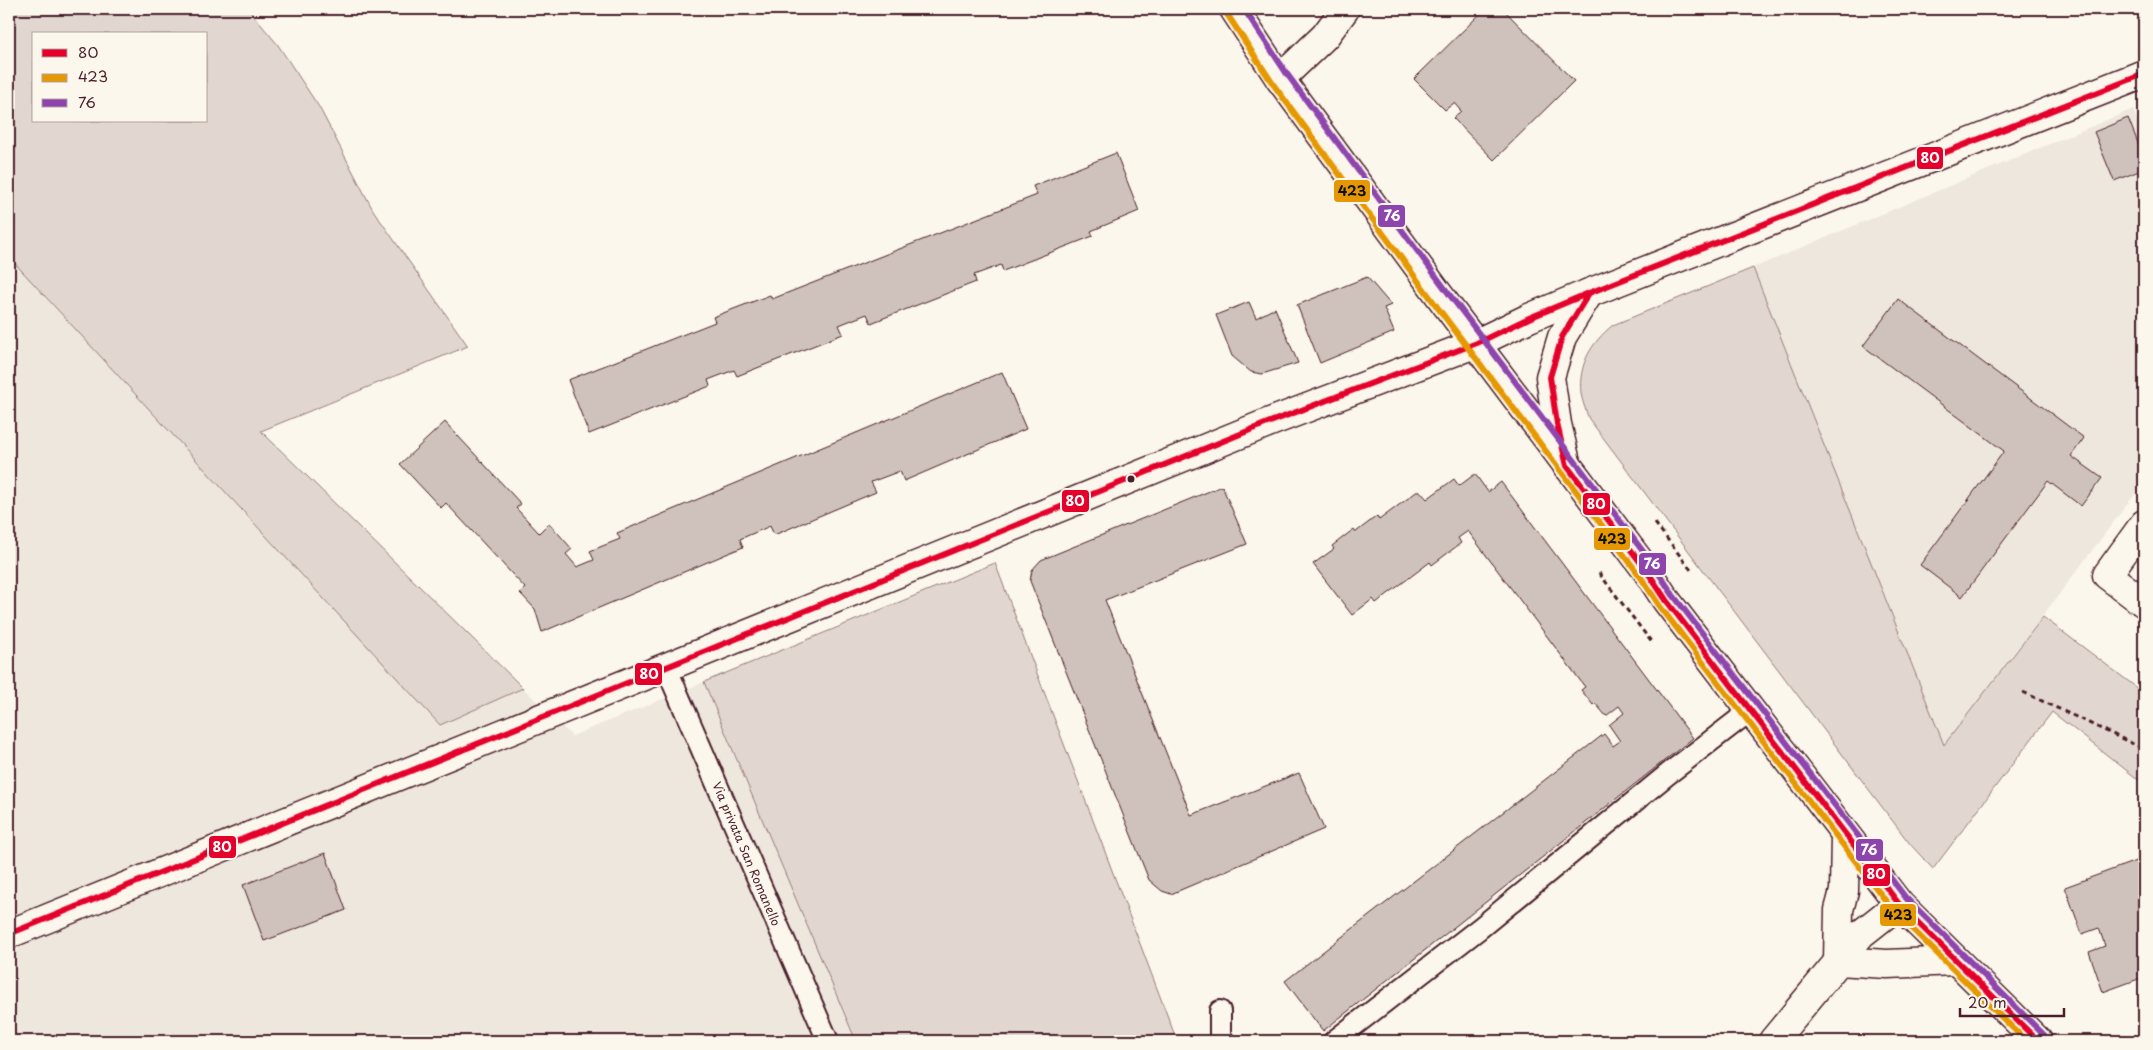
<svg xmlns="http://www.w3.org/2000/svg" width="2153" height="1050" viewBox="0 0 2153 1050" font-family="'Playpen Sans',sans-serif">
<style>
.built{fill:#eee7de}
.green{fill:#e2d7d0;stroke:#967b7e;fill-rule:evenodd}
.building{fill:#cfc2bc;stroke:#4a1f2b}
.lines{fill:none;stroke-linecap:round;stroke-linejoin:round}
.service-casing{stroke:#4a1f2b;stroke-width:24}
.minor-casing{stroke:#4a1f2b;stroke-width:31}
.tertiary-casing{stroke:#4a1f2b;stroke-width:31}
.path{stroke:#4a1f2b;stroke-width:3;stroke-dasharray:5 4;stroke-linecap:butt}
.service{stroke:#fbf7ec;stroke-width:20}
.minor{stroke:#fbf7ec;stroke-width:28}
.tertiary{stroke:#fbf7ec;stroke-width:28}
.bus-1-casing{stroke:#fbf7ec;stroke-width:10}
.bus-2-casing{stroke:#fbf7ec;stroke-width:10}
.bus-3-casing{stroke:#fbf7ec;stroke-width:10}
.bus-1{stroke:#e4002b;stroke-width:6}
.bus-2{stroke:#e69804;stroke-width:6}
.bus-3{stroke:#8e44ad;stroke-width:6}
.bus-dot{fill:#4a1f2b;stroke:#fbf7ec;stroke-width:2}
.labels{text-anchor:middle;stroke-width:5;stroke-linejoin:round;paint-order:stroke}
.street-label{font-size:12px;fill:#4a1f2b;stroke:#fbf7ec}
.line-badge{stroke:#fbf7ec;stroke-width:2}
.badge-label{font-size:14px;text-anchor:middle;font-weight:bold;fill:#fff}
.pale-badge-label{font-size:14px;text-anchor:middle;font-weight:bold;fill:#111}
</style>
<rect width="100%" height="100%" fill="#fbf7ec"/>
<filter id="ink" filterUnits="userSpaceOnUse"><feTurbulence type="fractalNoise" baseFrequency=".02" numOctaves="2"/><feDisplacementMap in="SourceGraphic" scale="10" xChannelSelector="R" yChannelSelector="G"/><feConvolveMatrix kernelMatrix="1 2 1 2 8 2 1 2 1" color-interpolation-filters="sRGB"/></filter>
<g filter="url(#ink)">
<g class="built">
<polygon points="2133,109 2144,137 2144,482 1944,746 1753,268"/>
<polygon points="9,257 440,725 523,688 572,736 704,682 856,1041 9,1041"/>
</g>
<g class="green">
<path d="M9,9H248L278,45L319,107L373,210L468,346L261,431L523,688L440,725L9,257ZM34,34H206V121H34Z"/>
<path d="M1753,268L1944,745L2043,617L2144,693V784L2052,712L1933,869L1910,844L1589,419C1586,411 1582,401 1581,393C1578,364 1592,342 1613,325Z"/>
<polygon points="995,563 1177,1041 856,1041 704,682"/>
</g>
<g class="building">
<polygon points="1485,9 1503,9 1574,81 1494,160 1453,118 1461,111 1454,103 1445,110 1414,79"/>
<polygon points="2128,118 2144,158 2144,169 2114,181 2094,132"/>
<polygon points="1116,153 1139,211 1091,231 1093,236 1003,271 1001,265 974,275 976,282 871,323 867,314 839,325 843,334 737,376 734,370 708,380 710,386 589,434 568,380 715,322 713,317 770,295 772,299 1037,195 1033,186"/>
<polygon points="1367,277 1391,305 1384,308 1394,332 1320,363 1297,305"/>
<polygon points="1898,299 2084,438 2071,456 2102,478 2081,506 2048,481 1962,597 1920,565 2004,451 1863,346"/>
<polygon points="1249,302 1256,318 1275,308 1298,363 1262,374 1251,372 1232,356 1216,315"/>
<polygon points="1002,372 1026,429 904,481 900,471 871,482 876,492 774,535 770,526 740,539 743,547 542,632 535,609 520,593 525,588 446,503 441,508 400,464 445,422 521,504 516,508 539,533 549,523 572,549 566,554 577,567 594,560 590,551 620,539 617,533"/>
<polygon points="1475,474 1488,492 1501,482 1693,738 1323,1031 1285,981 1604,734 1613,746 1620,741 1609,725 1624,713 1619,706 1606,716 1595,703 1593,705 1581,690 1585,687 1468,531 1458,538 1461,543 1432,565 1430,562 1376,603 1373,599 1352,615 1313,564 1334,549 1332,546 1354,529 1356,532 1377,516 1379,520 1419,490 1427,499 1454,479 1459,486"/>
<polygon points="1222,486 1247,544 1105,600 1191,815 1299,773 1324,829 1171,894 1162,891 1149,880 1030,581 1032,570 1041,560"/>
<polygon points="325,853 346,910 264,941 243,885"/>
<polygon points="2144,858 2144,977 2103,992 2089,952 2105,946 2099,928 2082,934 2065,887"/>
</g>
<g class="lines">
<g class="service-casing">
<g id="service">
<polyline points="666,667 828,1041"/>
<polyline points="1220,1011 1220,1036 1224,1041"/>
<polyline points="1334,1041 1480,928 1668,774 1751,710"/>
</g>
</g>
<g class="minor-casing">
<g id="minor">
<polyline points="1280,79 1325,36 1345,9"/>
<polyline points="1567,466 1557,424 1550,377 1562,337 1589,293"/>
<polyline points="2144,524 2107,575 2144,603"/>
<polyline points="9,934 1270,422 1477,343 1529,318 1589,293 2144,74"/>
<polyline points="1838,961 1839,910 1844,891 1845,836"/>
<polyline points="1838,961 1887,964 1955,961"/>
<polyline points="1773,1041 1861,934 1899,904"/>
</g>
</g>
<g class="tertiary-casing">
<polyline id="tertiary" points="1234,9 1280,79 1445,303 1647,571 1666,600 1899,904 2038,1041"/>
</g>
<g class="path">
<polyline points="1655,523 1691,570"/>
<polyline points="1599,573 1653,644"/>
<polyline points="2023,692 2144,749"/>
</g>
<use href="#service" class="service"/>
<use href="#minor" class="minor"/>
<use href="#tertiary" class="tertiary"/>
<g class="bus-1-casing">
<g id="bus-1">
<polyline points="1589,293 1562,337 1550,377 1557,424 1567,466 1647,571 1666,600 1899,904 2038,1041"/>
<polyline points="9,934 1270,422 1477,343 1529,318 1589,293 2144,74"/>
</g>
</g>
<g class="bus-2-casing">
<polyline id="bus-2" points="1227,14 1273,84 1438,308 1640,576 1659,605 1892,909 2026,1041"/>
</g>
<g class="bus-3-casing">
<polyline id="bus-3" points="1244,9 1287,74 1452,298 1654,566 1673,595 1906,898 2044,1035"/>
</g>
<use href="#bus-1" class="bus-1"/>
<use href="#bus-2" class="bus-2"/>
<use href="#bus-3" class="bus-3"/>
</g>
</g>
<circle class="bus-dot" cx="1131" cy="479" r="4.5"/>
<g class="labels">
<g class="street-label">
<text transform="translate(746 854) rotate(67)" y="4">Via privata San Romanello</text>
</g>
</g>
<g class="line-badge">
<rect x="1916" y="146" width="28" height="24" rx="5" fill="#e4002b"/>
<rect x="1333" y="179" width="38" height="24" rx="5" fill="#e69804"/>
<rect x="1377" y="204" width="29" height="24" rx="5" fill="#8e44ad"/>
<rect x="1061" y="489" width="29" height="24" rx="5" fill="#e4002b"/>
<rect x="1582" y="492" width="29" height="24" rx="5" fill="#e4002b"/>
<rect x="1593" y="527" width="38" height="24" rx="5" fill="#e69804"/>
<rect x="1638" y="552" width="29" height="24" rx="5" fill="#8e44ad"/>
<rect x="634" y="662" width="29" height="24" rx="5" fill="#e4002b"/>
<rect x="208" y="835" width="29" height="24" rx="5" fill="#e4002b"/>
<rect x="1855" y="838" width="29" height="24" rx="5" fill="#8e44ad"/>
<rect x="1862" y="863" width="29" height="24" rx="5" fill="#e4002b"/>
<rect x="1879" y="903" width="38" height="24" rx="5" fill="#e69804"/>
</g>
<g class="badge-label">
<text x="1930" y="163">80</text>
<text x="1392" y="221">76</text>
<text x="1075" y="506">80</text>
<text x="1596" y="509">80</text>
<text x="1652" y="569">76</text>
<text x="649" y="679">80</text>
<text x="222" y="852">80</text>
<text x="1869" y="855">76</text>
<text x="1876" y="879">80</text>
</g>
<g class="pale-badge-label">
<text x="1352" y="196">423</text>
<text x="1612" y="544">423</text>
<text x="1898" y="920">423</text>
</g>
<rect width="2153" height="1050" fill="none" stroke="#fbf7ec" stroke-width="30"/>
<rect x="15" y="15" width="2123" height="1020" fill="none" stroke="#4a1f2b" stroke-width="2" filter="url(#ink)"/>
<rect x="32" y="32" width="175" height="90" fill="#fbf7ec" stroke="#b4a19f"/>
<rect x="42" y="49" width="25" height="8" fill="#e4002b" stroke="#b4a19f"/>
<text x="78" y="58" font-size="15" fill="#4a1f2b">80</text>
<rect x="42" y="74" width="25" height="8" fill="#e69804" stroke="#b4a19f"/>
<text x="78" y="82" font-size="15" fill="#4a1f2b">423</text>
<rect x="42" y="99" width="25" height="8" fill="#8e44ad" stroke="#b4a19f"/>
<text x="78" y="108" font-size="15" fill="#4a1f2b">76</text>
<path d="M1960 1008v8h104v-8" fill="none" stroke="#4a1f2b" stroke-width="2.5"/>
<text x="1968" y="1008" font-size="15" fill="#4a1f2b" stroke="#fbf7ec" stroke-width="4" paint-order="stroke">20 m</text>
</svg>
